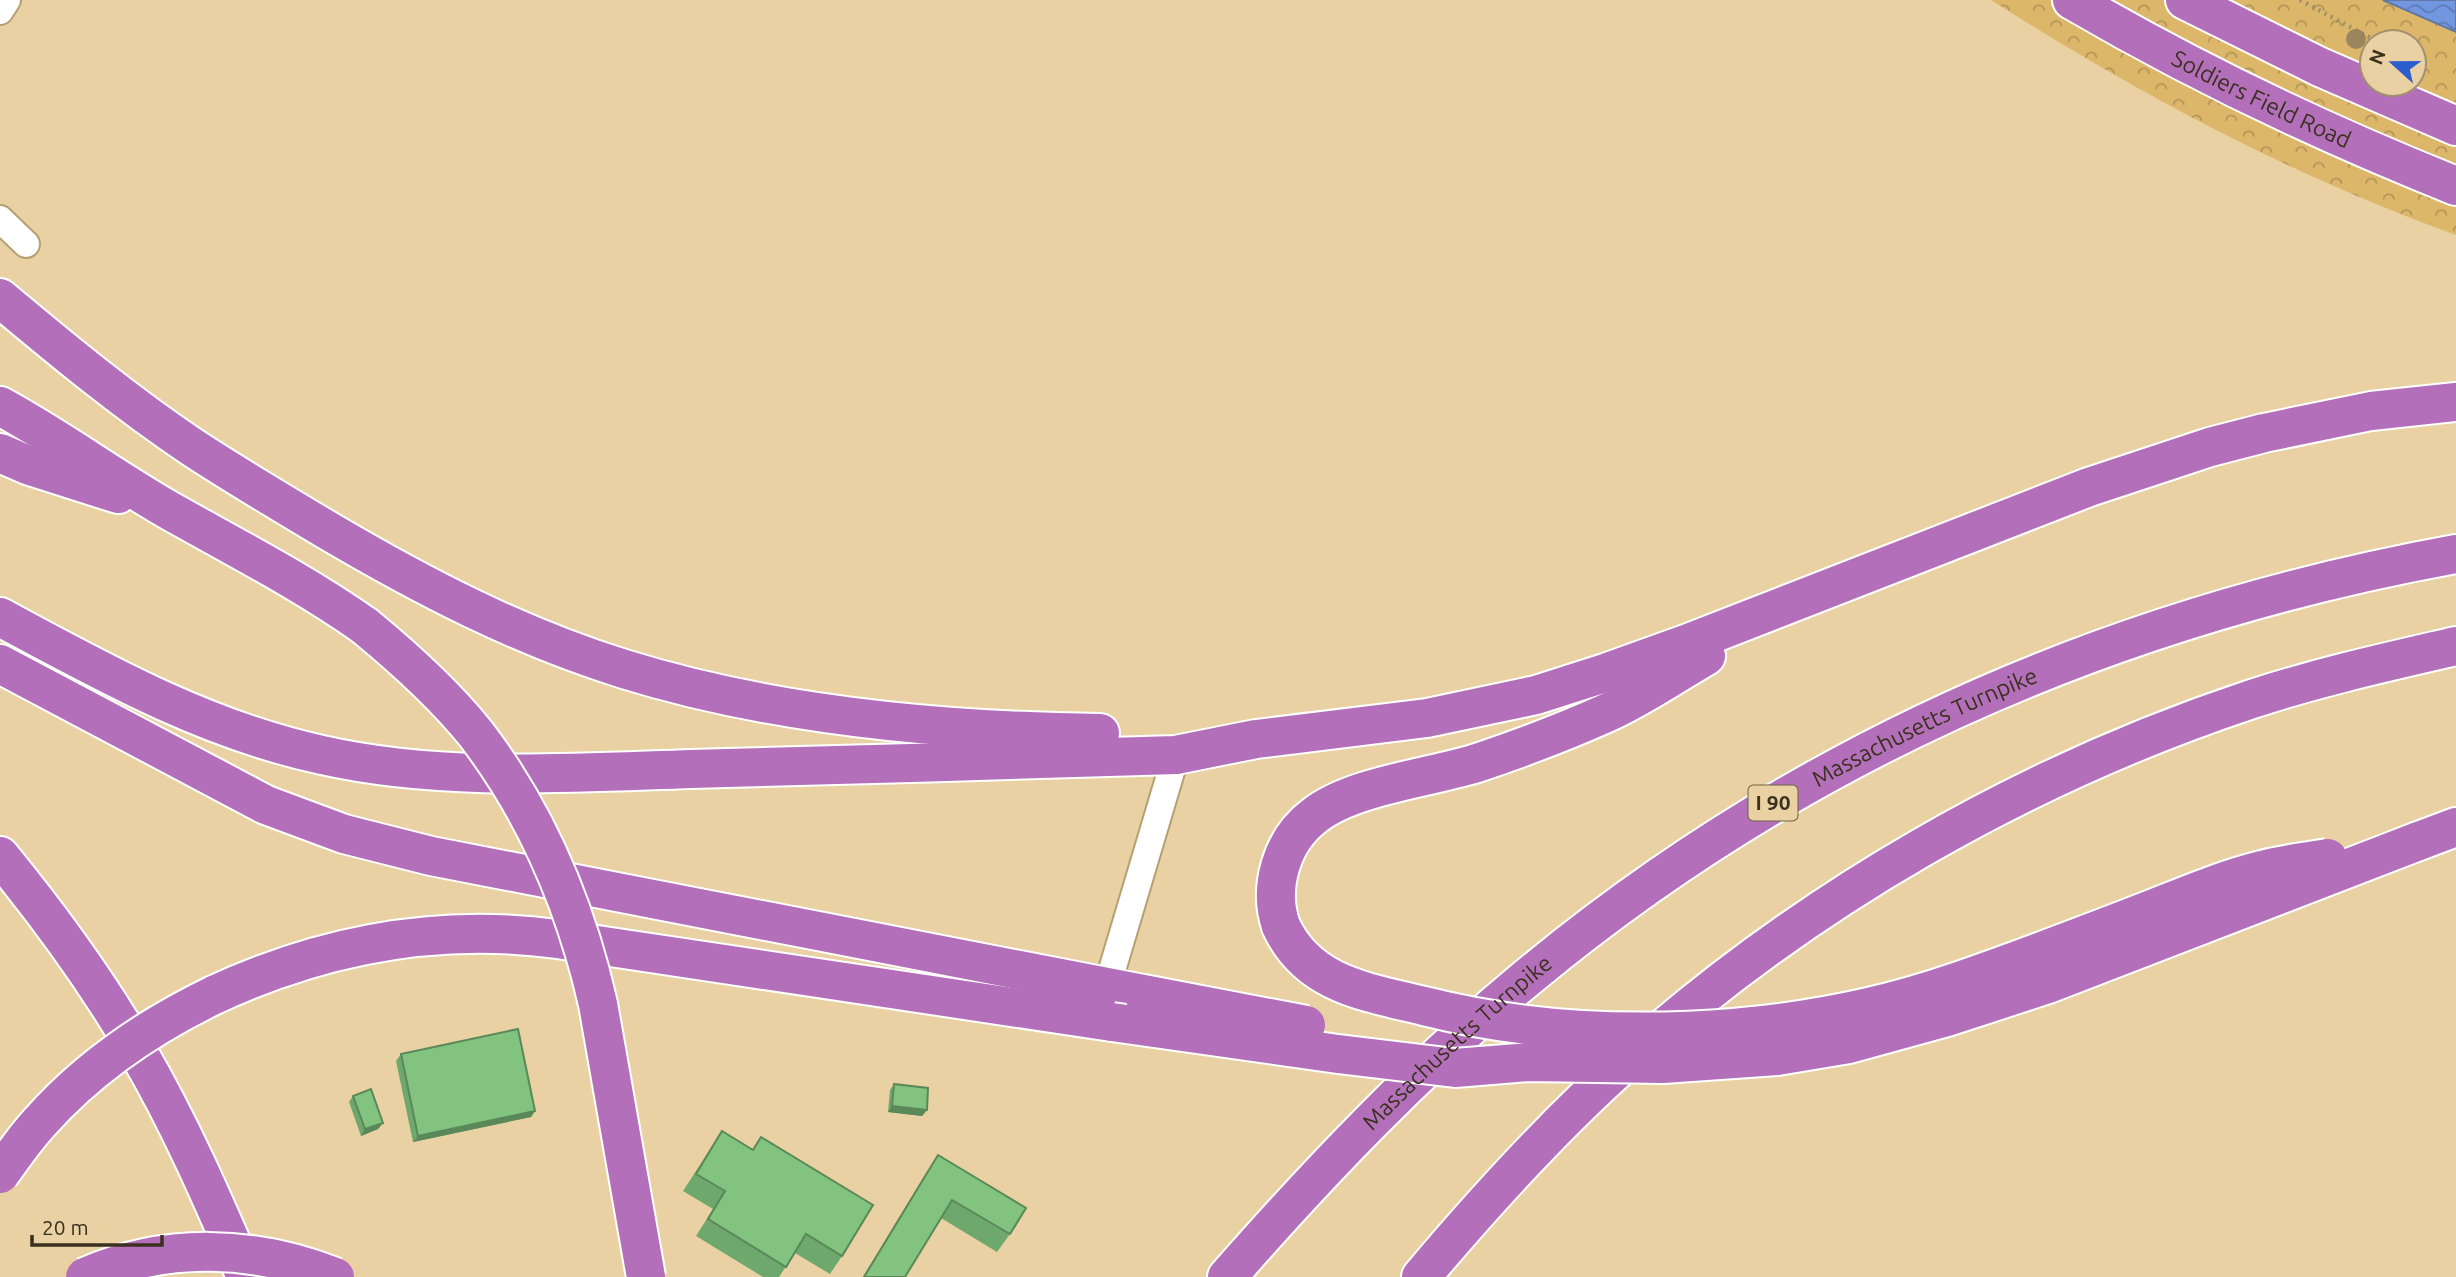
<svg xmlns="http://www.w3.org/2000/svg" width="2456" height="1277" viewBox="0 0 2456 1277" font-family="Ubuntu,sans-serif">
<style>
.park{fill:url(#park-crowns);fill-rule:evenodd}
.water{fill:url(#water-waves);stroke:#6177a5;stroke-width:2}
.lines{fill:none;stroke-linecap:round;stroke-linejoin:round}
.lane-casing{stroke:#b59f73;stroke-width:30}
.highway-casing{stroke:#fff;stroke-width:42}
.path{stroke:#9e8c6b;stroke-width:4.5;stroke-dasharray:2 5;stroke-linecap:butt}
.lane{stroke:#fff;stroke-width:26}
.highway{stroke:#b36fba;stroke-width:38}
.highway-bridge-casing{stroke:#fff;stroke-width:42;stroke-linecap:butt}
.highway-bridge{stroke:#b36fba;stroke-width:38}
.tree{fill:#9a855c}
.wall{fill:#6fa86d}
.shaded-wall{fill:#5a8859}
.building{fill:#81c37f;stroke:#5a8859;stroke-width:2}
.labels{text-anchor:middle;stroke-width:6;stroke-linejoin:round;paint-order:stroke}
.shield{fill:#e9d1a4;stroke:#6e6046;stroke-width:2}
.shield-label{font-size:21px;font-weight:bold;fill:#3a301e}
.street-label{font-size:23px;fill:#3a301e;stroke:#e9d1a4}
</style>
<defs>
<pattern id="park-crowns" width="20" height="18" patternUnits="userSpaceOnUse" patternTransform="scale(1.75)"><rect width="20" height="18" fill="#dcb76a"/><path d="M2 6a3 3 0 1 1 6 0M12 15a3 3 0 1 1 6 0" fill="none" stroke="#b39557"/></pattern>
<pattern id="water-waves" width="16" height="10" patternUnits="userSpaceOnUse" patternTransform="scale(1.75)"><rect width="16" height="10" fill="#7296df"/><path d="M0 5q4-4 8 0t8 0" fill="none" stroke="#5f7bb4"/></pattern>
</defs>
<rect width="100%" height="100%" fill="#e9d1a4"/>
<path class="park" d="M1991,0H2383L2456,32V235C2291,175 2138,94 1991,0ZM2372,42H2414V84H2372Z"/>
<polygon class="water" points="2383,0 2456,0 2456,32"/>
<g class="lines">
<g class="lane-casing">
<g id="lane">
<polyline points="0,11 7,0"/>
<polyline points="0,219 26,244"/>
<polyline points="1107,987 1176,755"/>
</g>
</g>
<g class="highway-casing">
<g id="highway">
<path id="s1" d="M2072,0C2195,72 2323,133 2456,186"/>
<polyline points="2185,0 2320,67 2456,126"/>
<path d="M0,298C62,350 125,402 192,447C236,476 282,503 327,530C422,586 518,636 624,669C775,716 942,731 1100,733"/>
<path d="M0,406C59,438 114,479 172,512C238,549 304,583 365,626"/>
<polyline points="0,453 30,466 118,494"/>
<path d="M0,617C104,673 206,730 322,755C442,782 569,773 691,769C853,765 1014,760 1176,755L1256,739L1427,718L1536,695L1608,672L1686,644L2089,487L2210,447L2264,433L2371,411L2456,402"/>
<polyline points="0,664 266,805 344,834 431,856 1143,994"/>
<polyline points="2416,842 2456,827"/>
<path d="M0,856C50,917 98,983 138,1052C180,1124 213,1200 246,1277"/>
<path d="M1281,926C1268,888 1281,841 1314,816C1353,785 1431,778 1480,762C1521,748 1564,732 1604,714C1639,699 1673,675 1706,656"/>
<path d="M214,995C322,945 438,923 557,939L1112,1022"/>
<path id="s2" d="M1227,1277C1320,1171 1419,1067 1528,977C1798,753 2111,617 2456,554"/>
<path d="M1421,1277C1485,1201 1552,1127 1626,1061C1806,900 2023,775 2252,699C2319,677 2387,662 2456,646"/>
</g>
</g>
<g class="path">
<polyline points="2300,0 2378,42"/>
<polyline points="2414,58 2426,64"/>
</g>
<use href="#lane" class="lane"/>
<use href="#highway" class="highway"/>
<g class="highway-bridge-casing">
<g id="highway-bridge">
<path d="M365,626C405,659 444,694 476,734C537,814 576,907 598,1004L646,1277"/>
<path d="M1281,926C1308,985 1367,992 1424,1006C1587,1047 1791,1038 1950,984C2018,961 2085,935 2152,909C2188,895 2225,879 2262,870C2283,864 2306,862 2328,858"/>
<polyline points="1143,994 1306,1025"/>
<polyline points="1112,1022 1338,1054 1455,1068 1529,1062 1663,1064 1777,1056 1849,1044 1947,1017 2048,984 2416,842"/>
<path d="M0,1174C13,1156 25,1138 40,1122C87,1069 150,1026 214,995"/>
<path d="M85,1277C166,1242 253,1245 335,1277"/>
</g>
</g>
<use href="#highway-bridge" class="highway-bridge"/>
</g>
<circle class="tree" cx="2356" cy="39" r="10"/>
<g class="wall">
<polygon points="401,1054 535,1111 531,1117 413,1142 396,1061"/>
<polygon points="894,1084 927,1110 922,1116 888,1112 890,1090"/>
<polygon points="353,1096 383,1123 378,1129 361,1136 349,1102"/>
<polygon points="722,1131 752,1150 761,1137 842,1256 830,1274 795,1253 779,1277 763,1277 696,1236 713,1209 683,1191"/>
<polygon points="938,1155 1010,1234 997,1252 941,1218 905,1277 863,1277 926,1173"/>
</g>
<g class="shaded-wall">
<polygon points="892,1106 927,1110 922,1116 888,1112"/>
<polygon points="535,1111 531,1117 413,1142 418,1136"/>
<polygon points="383,1123 378,1129 361,1136 365,1129"/>
</g>
<g class="building">
<polygon points="518,1029 535,1111 418,1136 401,1054"/>
<polygon points="894,1084 928,1088 927,1110 892,1106"/>
<polygon points="371,1089 383,1123 365,1129 353,1096"/>
<polygon points="722,1131 753,1150 761,1137 873,1205 842,1256 806,1234 786,1267 708,1219 725,1191 696,1174"/>
<polygon points="938,1155 1026,1208 1010,1234 952,1200 905,1277 864,1277"/>
</g>
<g class="labels">
<rect class="shield" x="1748.5" y="785.5" width="49" height="35" rx="5"/>
<g class="shield-label">
<text x="1773" y="810">I 90</text>
</g>
<g class="street-label">
<text dy="8" stroke="none"><textPath href="#s1" startOffset="214">Soldiers Field Road</textPath></text>
<text dy="8" stroke="none"><textPath href="#s2" startOffset="896">Massachusetts Turnpike</textPath></text>
<text dy="8" stroke="none"><textPath href="#s2" startOffset="329">Massachusetts Turnpike</textPath></text>
</g>
</g>
<g transform="translate(2393 63) rotate(291)"><circle r="33" fill="#e9d1a4" stroke="#a3916e" stroke-width="2"/>
<path d="M0-5L12 26L0 18L-12 26Z" fill="#2d5dcc"/>
<text y="-10" font-size="19" font-weight="bold" text-anchor="middle" fill="#3a301e">N</text>
</g>
<path d="M32 1235v10h130v-10" fill="none" stroke="#3a301e" stroke-width="3.5"/>
<text x="42" y="1235" font-size="21" fill="#3a301e" stroke="#e9d1a4" stroke-width="5" paint-order="stroke">20 m</text>
</svg>
